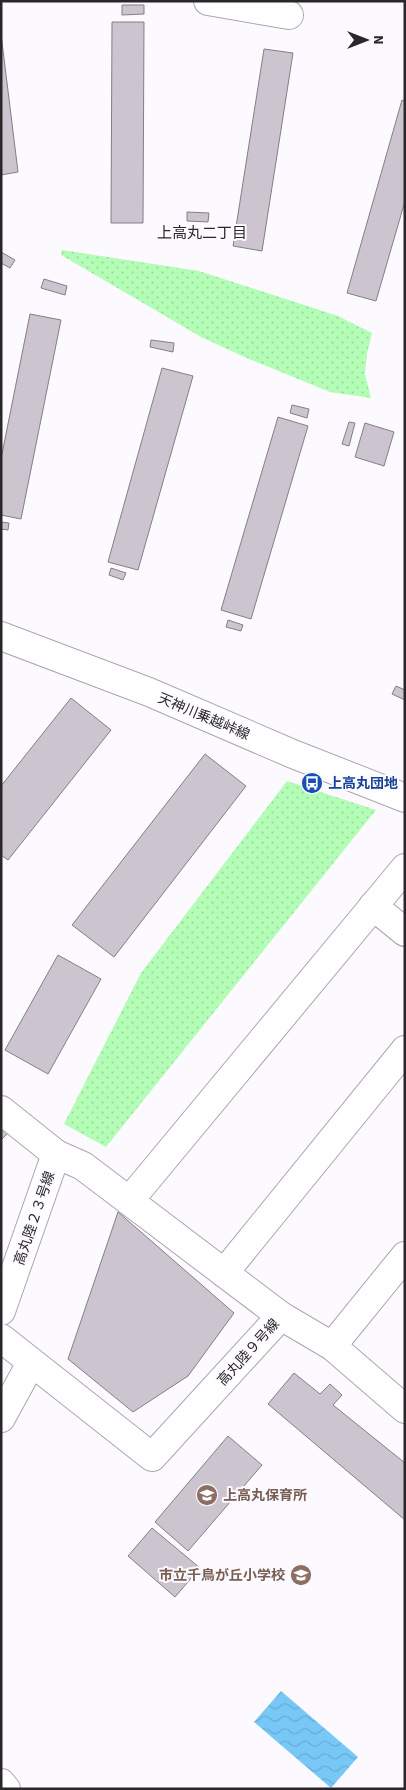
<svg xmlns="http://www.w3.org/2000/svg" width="406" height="1790" viewBox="0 0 406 1790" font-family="'Source Sans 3','Noto Sans JP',sans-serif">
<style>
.park{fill:url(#park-dots)}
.water{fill:url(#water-waves)}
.building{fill:#ccc4cf;stroke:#857d88}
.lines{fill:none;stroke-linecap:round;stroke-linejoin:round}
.minor-casing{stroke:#ada5b0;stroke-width:30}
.minor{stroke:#fff;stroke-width:28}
.labels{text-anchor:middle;stroke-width:4;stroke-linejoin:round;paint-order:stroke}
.street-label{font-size:14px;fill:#2a272b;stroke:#fdfaff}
.transit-label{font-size:14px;font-weight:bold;fill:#164399;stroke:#fdfaff;text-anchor:start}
.education-label{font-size:14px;font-weight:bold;fill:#785e54;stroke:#fdfaff;text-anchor:start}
.neighbourhood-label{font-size:15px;fill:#2a272b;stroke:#fdfaff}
</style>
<defs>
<pattern id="park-dots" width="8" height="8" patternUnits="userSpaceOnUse" patternTransform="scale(1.25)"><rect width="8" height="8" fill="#b4fdb6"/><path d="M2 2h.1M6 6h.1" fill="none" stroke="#9bd99d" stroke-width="1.8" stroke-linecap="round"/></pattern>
<pattern id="water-waves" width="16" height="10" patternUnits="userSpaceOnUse" patternTransform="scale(1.25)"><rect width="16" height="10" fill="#78c8f7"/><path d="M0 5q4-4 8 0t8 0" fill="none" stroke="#68acd4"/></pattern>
</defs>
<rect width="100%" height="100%" fill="#fdfaff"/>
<g class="park">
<polygon points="62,250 199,271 338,316 372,333 367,354 365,374 371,398 330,392 249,359 201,337 61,255"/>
<polygon points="287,781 376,810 106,1147 64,1124 141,973"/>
</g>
<polygon class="water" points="281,1691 358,1757 331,1788 254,1722"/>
<g class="building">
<polygon points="122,5 144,5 144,14 122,15"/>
<polygon points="112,22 144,22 143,223 111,223"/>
<polygon points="1,34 18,172 1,175"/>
<polygon points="264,49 293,53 262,251 233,246"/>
<polygon points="402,100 405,101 405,201 376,301 347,293"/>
<polygon points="187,212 209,213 208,222 187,221"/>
<polygon points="1,252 15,260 10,268 1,263"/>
<polygon points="44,279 67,286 65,295 41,288"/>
<polygon points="30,314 61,320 21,519 1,515 1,459"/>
<polygon points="151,340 174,343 173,352 150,347"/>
<polygon points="162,368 193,376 138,570 108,562"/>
<polygon points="292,405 309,409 307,418 290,413"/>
<polygon points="278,417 308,426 251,619 221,610"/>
<polygon points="349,422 355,423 349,446 342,444"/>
<polygon points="365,423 394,432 384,466 355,457"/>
<polygon points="1,522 9,523 8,530 1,529"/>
<polygon points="111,568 126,573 123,580 109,575"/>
<polygon points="228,620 243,625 241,631 226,627"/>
<polygon points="396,686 405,690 405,700 392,694"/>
<polygon points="71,698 111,730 8,860 1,855 1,786"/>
<polygon points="205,754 246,786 114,957 72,925"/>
<polygon points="58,955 101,979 48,1074 5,1050"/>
<polygon points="1,1124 10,1131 1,1140"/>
<polygon points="118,1212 234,1313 188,1376 133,1412 68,1359"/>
<polygon points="294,1373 320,1394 330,1384 342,1395 333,1405 405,1463 405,1520 268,1404"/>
<polygon points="228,1436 262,1465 188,1551 155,1522"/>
<polygon points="152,1528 200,1568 175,1597 128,1556"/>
</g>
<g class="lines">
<g class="minor-casing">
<g id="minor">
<polyline points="208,1 289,15"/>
<polyline points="1,636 149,692 293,754 405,798"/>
<polyline points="373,906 405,932"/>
<polyline points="1,1110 56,1154 83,1166 281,1316 152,1457 1,1338"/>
<polyline points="129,1201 405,868"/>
<polyline points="224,1273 405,1050"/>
<polyline points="1,1311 56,1154"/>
<polyline points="281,1316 332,1346 405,1409"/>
<polyline points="332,1346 405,1256"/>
<polyline points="1,1418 31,1363"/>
<polyline points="1,1783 6,1789"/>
</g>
</g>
<use href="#minor" class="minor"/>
</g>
<defs>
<g id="bus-disc" transform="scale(1.125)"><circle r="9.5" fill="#1a4fb4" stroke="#fdfaff"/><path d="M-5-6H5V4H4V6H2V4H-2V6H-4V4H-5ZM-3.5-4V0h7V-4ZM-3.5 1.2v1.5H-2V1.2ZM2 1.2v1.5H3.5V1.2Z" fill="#fff"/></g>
<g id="school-disc" transform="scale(1.125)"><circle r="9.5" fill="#8d6e63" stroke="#fdfaff"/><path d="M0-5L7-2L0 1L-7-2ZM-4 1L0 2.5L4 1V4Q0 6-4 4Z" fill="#fff"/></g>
</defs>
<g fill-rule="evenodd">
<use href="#bus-disc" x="312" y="783"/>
<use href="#school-disc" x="207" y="1495"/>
<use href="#school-disc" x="301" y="1575"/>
</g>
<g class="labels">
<g class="street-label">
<text transform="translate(204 716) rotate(23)" y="5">天神川乗越峠線</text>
<text transform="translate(34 1218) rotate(-71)" y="5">高丸陸２３号線</text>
<text transform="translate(248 1352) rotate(-48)" y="5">高丸陸９号線</text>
</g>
<g class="transit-label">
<text x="328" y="788">上高丸団地</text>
</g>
<g class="education-label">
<text x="223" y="1500">上高丸保育所</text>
<text x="285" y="1580" text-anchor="end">市立千鳥が丘小学校</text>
</g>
<g class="neighbourhood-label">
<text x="202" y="238">上高丸二丁目</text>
</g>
</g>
<rect width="406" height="1790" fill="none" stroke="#2a272b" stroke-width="5"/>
<g transform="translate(366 40) rotate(90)" stroke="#fdfaff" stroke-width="4" paint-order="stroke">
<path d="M0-4L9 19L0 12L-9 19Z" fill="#2a272b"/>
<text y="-8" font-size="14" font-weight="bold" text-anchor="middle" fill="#2a272b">N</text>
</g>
</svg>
